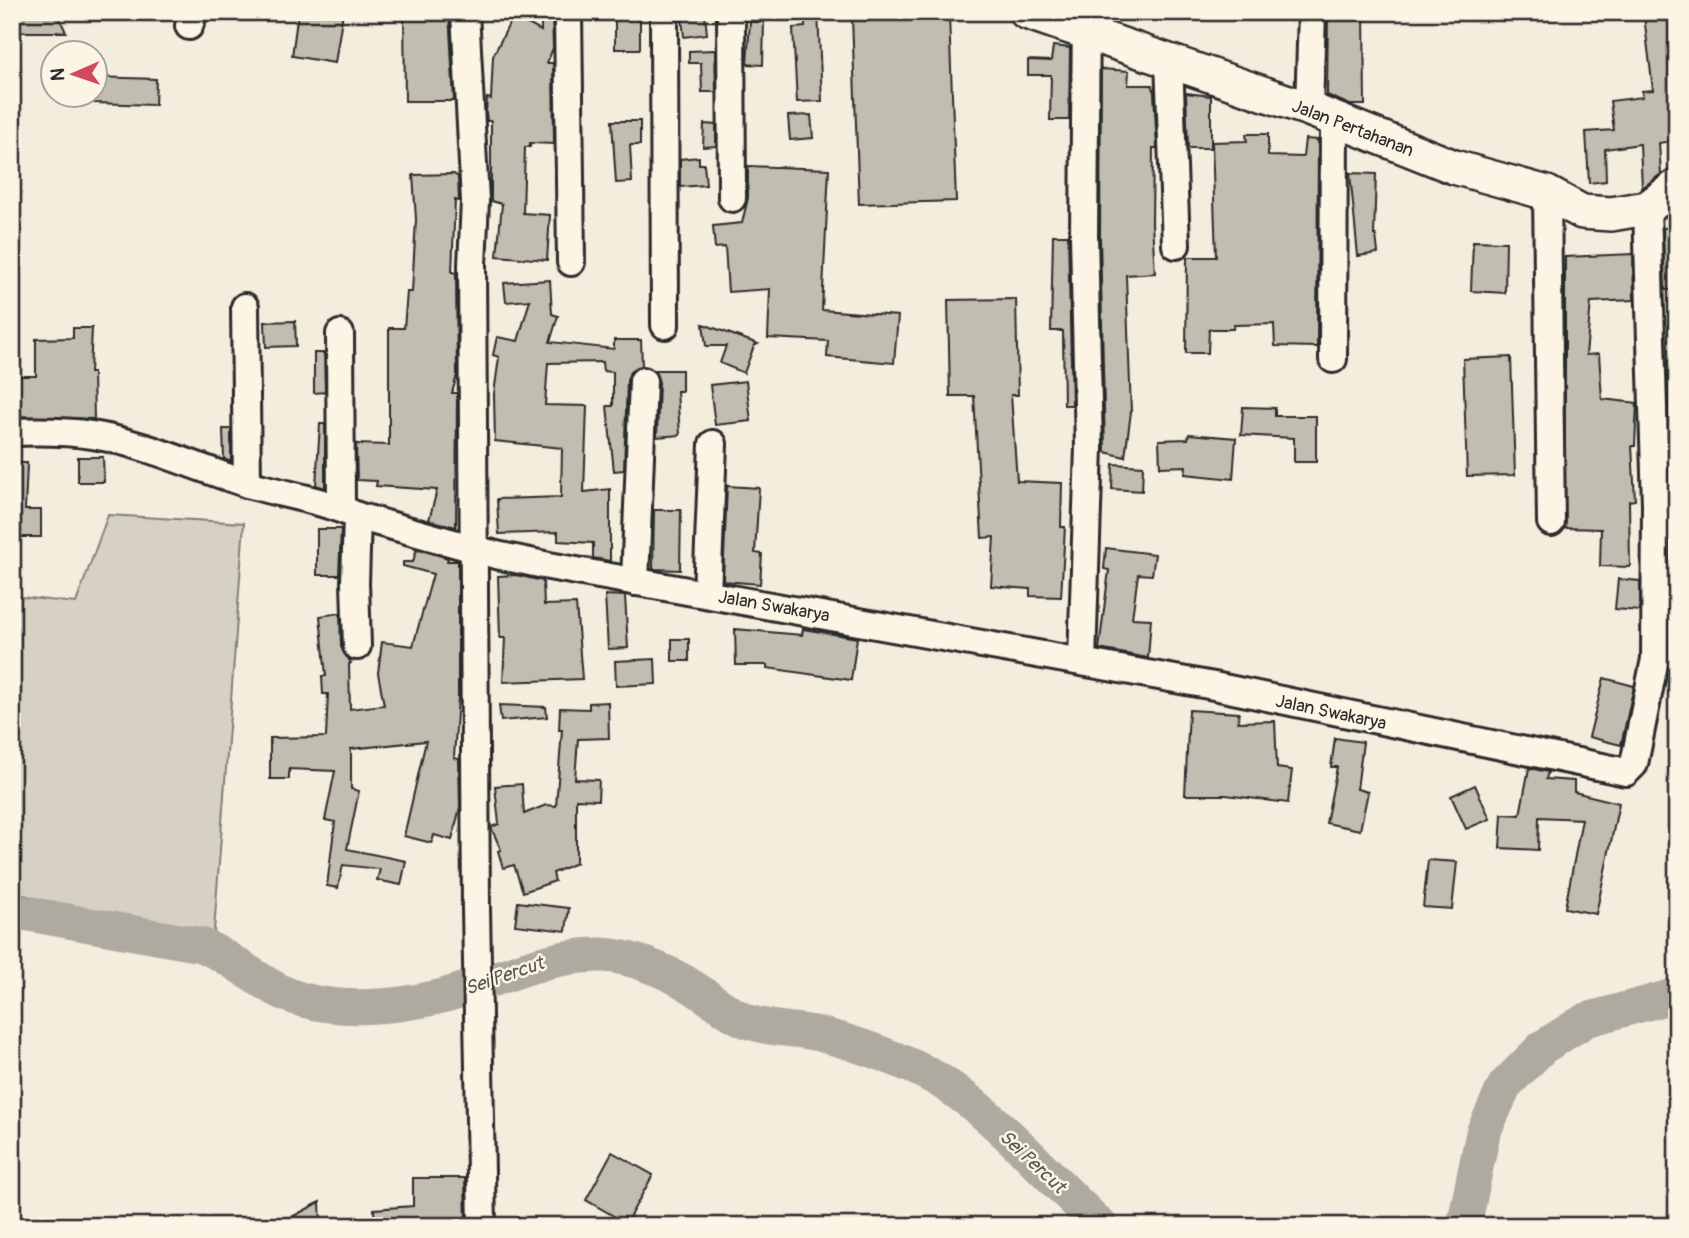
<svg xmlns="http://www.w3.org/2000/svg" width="1689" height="1238" viewBox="0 0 1689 1238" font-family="Pangolin,sans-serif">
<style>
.green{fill:#d6d1c4;stroke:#807e78;stroke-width:2}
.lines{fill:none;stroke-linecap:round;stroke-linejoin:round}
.river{stroke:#afaaa0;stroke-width:35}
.building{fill:#c2bdb1;stroke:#2b2b2b;stroke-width:2}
.minor-casing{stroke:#2b2b2b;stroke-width:32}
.major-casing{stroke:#2b2b2b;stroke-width:38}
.minor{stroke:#fcf5e5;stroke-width:26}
.major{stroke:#fcf5e5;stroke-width:33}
.labels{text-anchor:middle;stroke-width:5;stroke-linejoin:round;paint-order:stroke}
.street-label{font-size:18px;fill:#2b2b2b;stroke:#fcf5e5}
.water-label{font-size:19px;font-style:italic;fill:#595754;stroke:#fcf5e5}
</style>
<rect width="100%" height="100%" fill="#f4edde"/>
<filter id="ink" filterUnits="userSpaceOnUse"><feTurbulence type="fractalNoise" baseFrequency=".0143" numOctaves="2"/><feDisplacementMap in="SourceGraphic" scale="14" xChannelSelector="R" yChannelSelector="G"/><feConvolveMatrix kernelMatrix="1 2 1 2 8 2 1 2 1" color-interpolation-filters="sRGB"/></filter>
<g filter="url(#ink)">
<polygon class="green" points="108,515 244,523 213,945 12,892 12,596 76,603"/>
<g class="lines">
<g class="river">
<path d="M12,911L201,945C237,959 265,990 303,1000C343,1011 393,1007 434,998C491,985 541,954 602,955C630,956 667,971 691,986C709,997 725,1011 744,1020C770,1031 800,1028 827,1036C857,1044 899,1059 926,1073C987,1104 1050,1179 1101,1226"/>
<polyline points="1464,1226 1483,1133 1505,1085 1543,1047 1586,1020 1677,995"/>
</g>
</g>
<g class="building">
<polygon points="12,12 58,15 66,32 12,32"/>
<polygon points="298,12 343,12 335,63 292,56"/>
<polygon points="404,12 449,12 454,101 405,101"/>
<polygon points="541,12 552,12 553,48 547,63 553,63 554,144 530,143 530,147 525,147 523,213 550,215 547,260 497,256 502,204 491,201 491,121 487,121 486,112 487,98 491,99 493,56 513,16 541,31"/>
<rect x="615" y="12" width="25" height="37"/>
<polygon points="804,12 818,12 822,101 797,102 793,28 805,27"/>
<polygon points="1328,12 1364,12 1365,105 1350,105 1327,95"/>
<polygon points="705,15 707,34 684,37 682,18"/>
<polygon points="949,15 956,201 859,204 852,18"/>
<polygon points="1672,15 1674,38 1671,39 1677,94 1677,140 1659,143 1661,174 1642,188 1640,144 1605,149 1606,181 1589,183 1586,132 1614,130 1610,101 1643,97 1642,91 1653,90 1644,16"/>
<polygon points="750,22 764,22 763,65 747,64"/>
<polygon points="1053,46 1070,48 1069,120 1050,120 1051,75 1028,75 1028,60 1051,61"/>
<polygon points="715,50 716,92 702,92 701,63 689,63 689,51"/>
<polygon points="1101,69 1129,71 1128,85 1152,85 1154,93 1157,148 1153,148 1152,223 1155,273 1126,275 1131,412 1125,457 1105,452 1100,236"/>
<polygon points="94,77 156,79 155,105 94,103"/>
<polygon points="1186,93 1211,96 1211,148 1188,148"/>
<polygon points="811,115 813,138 790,140 788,116"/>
<polygon points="612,121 640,121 640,145 630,145 632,182 616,183"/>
<polygon points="704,124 716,125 716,146 703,147"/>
<polygon points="1246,134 1268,134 1268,156 1303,157 1305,139 1318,140 1317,347 1275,346 1274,324 1234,325 1233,329 1209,329 1208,353 1186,353 1187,257 1216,257 1212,142 1247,141"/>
<polygon points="699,157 699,164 704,164 706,185 680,187 680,159"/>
<polygon points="748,166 829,169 822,310 898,316 894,363 827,357 828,341 768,338 770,289 728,292 725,247 715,248 713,226 742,223 748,198"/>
<polygon points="1350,173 1376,174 1374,235 1376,235 1378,253 1358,256"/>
<polygon points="454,174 458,177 459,201 455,200 452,272 456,273 457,375 452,393 457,393 456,527 429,520 437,490 376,486 377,481 357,480 356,444 389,445 389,328 404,328 407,292 412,292 416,219 413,175"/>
<polygon points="1677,227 1677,290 1665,290 1663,228"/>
<polygon points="1053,235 1068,235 1072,405 1064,405 1063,331 1051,331"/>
<polygon points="1473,241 1506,242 1505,293 1471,291"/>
<polygon points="1633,254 1634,300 1591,302 1586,355 1599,354 1602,399 1637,403 1635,446 1632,446 1635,500 1629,501 1630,567 1600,566 1601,529 1565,528 1565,257"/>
<polygon points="550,280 552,314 558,316 550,342 614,349 614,340 641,340 642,366 630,372 627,380 624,470 614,471 607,406 613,406 613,372 603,371 602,362 548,363 545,405 587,406 584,492 610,489 610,561 593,558 593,543 558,541 558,532 499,534 497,499 561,497 562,448 495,441 494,394 499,357 493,355 497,337 518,341 530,300 506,302 504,283"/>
<polygon points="1016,299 1018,395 1011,395 1017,481 1062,483 1061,527 1065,527 1061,597 1030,596 1030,589 991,586 994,537 982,538 974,396 950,396 948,300"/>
<polygon points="295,321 296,346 266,347 265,322"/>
<polygon points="703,324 758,344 754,346 744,373 720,363 726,346 706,346"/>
<polygon points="73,328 92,328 90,373 93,373 94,419 13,416 13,376 36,376 36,339 73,338"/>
<polygon points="314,353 324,353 325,392 314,393"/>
<polygon points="1511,357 1515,475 1467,476 1463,359"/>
<polygon points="654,370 682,370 682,391 677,391 680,435 657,437 659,382"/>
<polygon points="746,381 751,421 715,425 710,385"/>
<polygon points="1243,407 1275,408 1275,416 1316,416 1316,462 1294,462 1294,438 1241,435"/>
<polygon points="320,424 325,424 325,488 316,485"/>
<polygon points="223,429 231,429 231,462 224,459"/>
<polygon points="1189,434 1236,438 1233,479 1185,474 1186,466 1160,467 1159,440 1188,439"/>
<polygon points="78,457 103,457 104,482 78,482"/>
<polygon points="12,463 27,463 25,510 41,510 41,537 12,537"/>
<polygon points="1113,464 1143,466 1142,491 1112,489"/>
<polygon points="727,486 759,488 755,553 762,554 760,584 723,581"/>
<polygon points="654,510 681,510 680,570 653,569"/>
<polygon points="317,529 341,529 339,575 317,575"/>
<polygon points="1106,548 1155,554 1152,575 1138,574 1132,618 1151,619 1148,658 1099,649 1109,570 1104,569"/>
<polygon points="421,550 448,558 447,561 458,561 458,697 454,758 459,759 460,807 452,840 434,835 432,843 404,836 426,741 351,749 351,789 359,791 347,849 406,861 401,885 377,880 380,869 343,865 338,888 327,886 335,822 325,820 335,771 289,769 289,779 270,779 270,738 326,737 328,694 323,694 322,676 326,676 320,616 340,613 341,647 351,663 349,664 350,709 384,705 378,673 382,642 413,646 433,574 403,566 403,562 413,562 416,551"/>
<polygon points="516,575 543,581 544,605 576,604 582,679 503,682 505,638 500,638 498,576"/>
<polygon points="1618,579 1640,581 1640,611 1615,609"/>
<polygon points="605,595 625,596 628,648 608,649"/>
<polygon points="735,629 802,635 803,629 857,638 851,680 767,668 767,665 736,665"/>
<rect x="672" y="639" width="17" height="22"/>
<polygon points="655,659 656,684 616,686 615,661"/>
<polygon points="1604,678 1634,686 1621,745 1589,737"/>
<polygon points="608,702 609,738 578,739 575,779 599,780 598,800 576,799 576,863 553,873 555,881 523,892 514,865 503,868 498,851 501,850 491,827 499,824 495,786 522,784 524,814 546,805 556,806 562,730 559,730 560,708 589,709 589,703"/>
<polygon points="499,705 546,707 547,717 501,721"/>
<polygon points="1189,710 1239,713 1238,722 1275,721 1277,768 1292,770 1288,803 1226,795 1185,795"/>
<polygon points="1335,738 1363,742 1357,789 1368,792 1360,830 1326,823 1337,767 1331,767"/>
<polygon points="1529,768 1548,772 1546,779 1574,781 1574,792 1619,803 1596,914 1565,908 1582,819 1539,817 1538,850 1500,848 1502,814 1520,815"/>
<polygon points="1475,785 1490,819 1466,829 1451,796"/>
<polygon points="1428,860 1457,862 1452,909 1423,907"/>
<polygon points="518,902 569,908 566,931 515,925"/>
<polygon points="612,1152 653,1175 626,1223 586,1200"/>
<polygon points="413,1178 465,1178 466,1226 375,1226 374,1209 413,1206"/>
<polygon points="320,1202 321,1226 275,1226"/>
</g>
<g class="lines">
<g class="minor-casing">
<g id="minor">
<polyline points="465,12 475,201 472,265 476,909 482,1226"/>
<polyline points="568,12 571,262"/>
<polyline points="664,12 665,325"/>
<polyline points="731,12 732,198"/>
<polyline points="189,26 194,12"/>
<polyline points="1169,61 1176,245"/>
<polyline points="1309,109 1312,12"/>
<polyline points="1547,193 1551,522"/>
<polyline points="245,307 247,484"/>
<polyline points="340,334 341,508"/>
<polyline points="1333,359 1334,120"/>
<path d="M12,432C39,431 66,431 92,435C144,443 195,467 245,483C282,495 322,499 357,516L496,555L549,566L1214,686L1626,772L1634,764L1655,659L1656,505L1647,208"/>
<polyline points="635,582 643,381"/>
<polyline points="707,594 713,444"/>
<polyline points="357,646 355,583 357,516"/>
<polyline points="1082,661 1089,447 1084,236 1086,12"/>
</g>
</g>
<g class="major-casing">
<polyline id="major" points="1026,12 1309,109 1454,167 1547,193 1582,212 1611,214 1647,208 1677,186"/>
</g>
<use href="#minor" class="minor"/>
<use href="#major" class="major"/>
</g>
</g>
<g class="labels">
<g class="street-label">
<text transform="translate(1353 128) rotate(21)" y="6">Jalan Pertahanan</text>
<text transform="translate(774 606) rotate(10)" y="6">Jalan Swakarya</text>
<text transform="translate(1331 712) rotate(12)" y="6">Jalan Swakarya</text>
</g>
<g class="water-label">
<text transform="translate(504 975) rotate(-19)" y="7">Sei Percut</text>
<text transform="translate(1033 1161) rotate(43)" y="7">Sei Percut</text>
</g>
</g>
<rect width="1689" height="1238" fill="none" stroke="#fcf5e5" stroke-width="42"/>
<rect x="21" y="21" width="1647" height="1196" fill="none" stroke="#2b2b2b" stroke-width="2.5" filter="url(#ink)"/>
<g transform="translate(74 74) rotate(268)"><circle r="33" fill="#fcf5e5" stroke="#a8a49b" stroke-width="2"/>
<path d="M0-5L12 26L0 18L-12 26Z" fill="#d1495b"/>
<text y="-10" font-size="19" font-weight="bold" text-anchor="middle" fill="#2b2b2b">N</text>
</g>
</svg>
